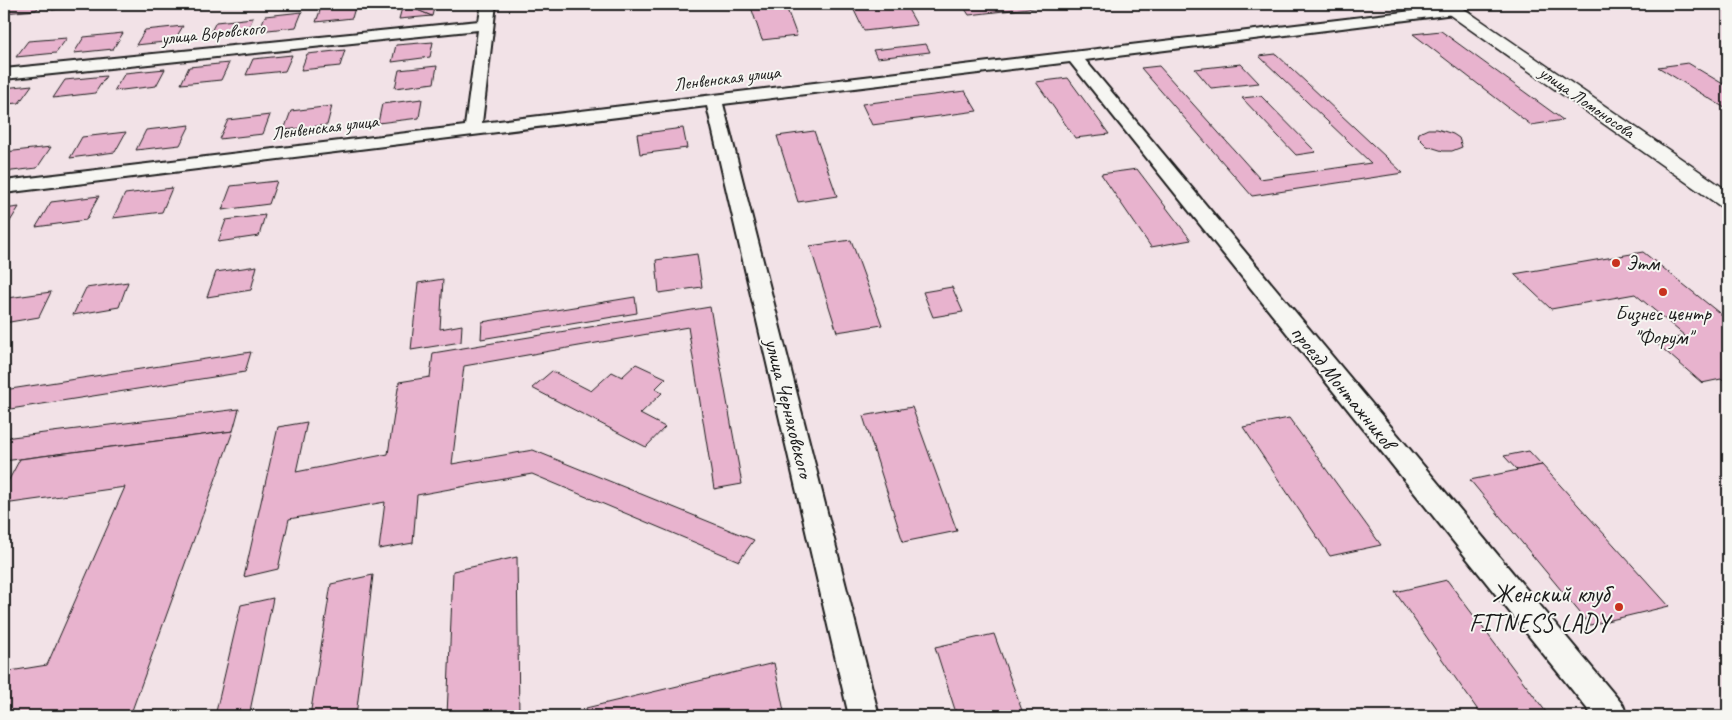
<svg xmlns="http://www.w3.org/2000/svg" width="1732" height="720" viewBox="0 0 1732 720" font-family="Caveat,sans-serif">
<style>
.building{fill:#e8b3ce;stroke:#1c1c1c}
.lines{fill:none;stroke-linecap:round;stroke-linejoin:round}
.street-casing{stroke:#1c1c1c;stroke-width:4}
.secondary-casing{stroke:#1c1c1c;stroke-width:3}
.street{fill:#f6f6f2;fill-rule:evenodd}
.secondary{fill:#f6f6f2;fill-rule:evenodd}
.poi-dot{fill:#c8321e;stroke:#f6f6f2;stroke-width:2}
.labels{text-anchor:middle;stroke-width:4;stroke-linejoin:round;paint-order:stroke}
.far-street-label{font-size:18px;fill:#1c1c1c;stroke:#f6f6f2}
.poi-label{font-size:21px;fill:#1c1c1c;stroke:#f6f6f2;text-anchor:start}
.street-label{font-size:21px;fill:#1c1c1c;stroke:#f6f6f2}
.near-poi-label{font-size:25px;fill:#1c1c1c;stroke:#f6f6f2;text-anchor:end}
</style>
<rect width="100%" height="100%" fill="#f2e2e7"/>
<filter id="ink" filterUnits="userSpaceOnUse"><feTurbulence type="fractalNoise" baseFrequency=".02" numOctaves="2"/><feDisplacementMap in="SourceGraphic" scale="10" xChannelSelector="R" yChannelSelector="G"/><feConvolveMatrix kernelMatrix="1 2 1 2 8 2 1 2 1" color-interpolation-filters="sRGB"/></filter>
<g filter="url(#ink)">
<g class="building">
<polygon points="7,4 41,4 36,10 4,13 4,7"/>
<polygon points="57,4 91,4 89,6 52,10"/>
<polygon points="356,4 352,18 316,22 321,8"/>
<polygon points="403,4 432,16 399,19"/>
<polygon points="403,4 435,4 432,16"/>
<polygon points="750,4 785,4 797,36 762,40"/>
<polygon points="851,4 905,4 917,25 864,31"/>
<polygon points="962,4 1064,4 969,15"/>
<polygon points="302,12 296,27 259,31 265,16"/>
<polygon points="253,18 246,33 208,37 216,22"/>
<polygon points="183,26 174,41 136,45 145,30"/>
<polygon points="1441,31 1563,120 1531,125 1413,34"/>
<polygon points="123,33 113,49 74,53 84,37"/>
<polygon points="67,38 56,53 16,57 28,41"/>
<polygon points="433,42 430,57 392,62 396,45"/>
<polygon points="926,44 930,52 877,58 873,50"/>
<polygon points="345,50 340,66 301,70 307,54"/>
<polygon points="1276,54 1403,173 1252,196 1141,68 1159,66 1260,179 1371,163 1259,56"/>
<polygon points="292,55 285,71 246,75 253,59"/>
<polygon points="229,63 221,80 181,84 189,67"/>
<polygon points="1688,63 1728,87 1728,110 1658,67"/>
<polygon points="1241,64 1259,83 1211,88 1195,69"/>
<polygon points="437,66 434,83 395,88 399,70"/>
<polygon points="165,69 156,86 114,91 125,73"/>
<polygon points="106,76 95,93 53,98 65,80"/>
<polygon points="1068,78 1109,134 1075,138 1036,82"/>
<polygon points="32,85 19,103 4,104 4,88"/>
<polygon points="965,91 977,111 872,125 862,104"/>
<polygon points="1261,96 1316,152 1296,155 1242,98"/>
<polygon points="422,99 419,118 378,123 382,104"/>
<polygon points="332,106 327,125 284,130 291,111"/>
<polygon points="270,115 263,134 219,139 228,120"/>
<polygon points="190,125 180,145 136,150 146,130"/>
<polygon points="683,128 687,148 640,154 637,134"/>
<polygon points="1428,129 1437,129 1453,134 1459,138 1462,147 1452,151 1443,151 1427,146 1418,137 1419,133"/>
<polygon points="814,131 837,196 798,202 777,136"/>
<polygon points="126,132 115,152 70,158 82,137"/>
<polygon points="51,147 37,168 4,172 5,152"/>
<polygon points="1137,169 1191,240 1151,247 1101,174"/>
<polygon points="277,181 269,204 222,210 231,186"/>
<polygon points="172,188 162,212 113,218 125,194"/>
<polygon points="99,196 86,220 36,227 51,202"/>
<polygon points="19,207 4,231 4,209"/>
<polygon points="265,215 259,236 218,242 226,220"/>
<polygon points="851,240 882,325 837,332 810,246"/>
<polygon points="1643,252 1728,320 1728,386 1721,379 1702,383 1655,342 1685,336 1635,294 1551,309 1514,274"/>
<polygon points="697,254 702,287 659,293 656,260"/>
<polygon points="257,266 251,290 207,297 216,272"/>
<polygon points="443,279 440,329 462,325 461,342 411,350 418,283"/>
<polygon points="128,282 119,307 73,315 86,288"/>
<polygon points="952,287 963,312 933,317 923,292"/>
<polygon points="51,292 39,317 4,323 4,305 8,298"/>
<polygon points="635,297 637,313 481,339 482,322"/>
<polygon points="710,307 742,484 714,489 688,327 464,366 452,464 533,450 754,540 739,561 532,474 417,495 413,543 379,549 385,502 289,519 278,569 244,577 278,427 307,422 296,472 388,454 399,382 430,377 433,353"/>
<polygon points="251,352 245,372 4,410 4,390"/>
<polygon points="636,364 666,378 655,389 662,393 640,414 665,427 646,447 532,388 552,371 591,391 612,372 622,377"/>
<polygon points="912,407 957,531 903,542 863,416"/>
<polygon points="239,409 233,431 4,461 4,438"/>
<polygon points="1289,418 1381,545 1330,556 1243,427"/>
<polygon points="233,431 130,716 4,716 4,672 47,665 125,487 4,504 4,489 20,459"/>
<polygon points="1529,451 1542,465 1517,470 1504,456"/>
<polygon points="1542,465 1669,606 1590,625 1470,480"/>
<polygon points="517,557 519,716 447,716 453,571"/>
<polygon points="373,575 356,716 310,716 331,584"/>
<polygon points="1447,580 1549,716 1482,716 1395,592"/>
<polygon points="273,598 249,716 215,716 241,605"/>
<polygon points="994,634 1024,716 957,716 935,647"/>
<polygon points="774,663 785,716 587,716 586,708"/>
</g>
<g class="lines">
<g class="street-casing">
<polygon id="street" points="482,4 496,4 482,123 1454,6 1459,7 1461,10 1459,13 1454,14 1085,60 1623,705 1627,716 1593,716 1070,62 723,104 879,716 849,716 707,106 4,193 4,181 465,126 478,30 4,79 4,69 479,21"/>
</g>
<g class="secondary-casing">
<polygon id="secondary" points="1437,4 1457,4 1728,191 1728,208 1720,206 1440,8"/>
</g>
<use href="#street" class="street"/>
<use href="#secondary" class="secondary"/>
</g>
</g>
<g class="poi-dot">
<circle cx="1616" cy="263" r="5"/>
<circle cx="1663" cy="292" r="5"/>
<circle cx="1619" cy="607" r="5"/>
</g>
<g class="labels">
<g class="far-street-label">
<text transform="translate(213 33) rotate(-6)" y="6">улица Воровского</text>
<text transform="translate(727 78) rotate(-7)" y="6">Ленвенская улица</text>
<text transform="translate(1587 102) rotate(35)" y="6">улица Ломоносова</text>
<text transform="translate(325 127) rotate(-7)" y="6">Ленвенская улица</text>
</g>
<g class="poi-label">
<text x="1626" y="270">Этм</text>
<text x="1663" y="320" text-anchor="middle">Бизнес центр<tspan x="1663" dy="24">"Форум"</tspan></text>
</g>
<g class="street-label">
<text transform="translate(1343 387) rotate(51)" y="7">проезд Монтажников</text>
<text transform="translate(789 408) rotate(76)" y="7">улица Черняховского</text>
</g>
<g class="near-poi-label">
<text x="1609" y="602">Женский клуб<tspan x="1609" dy="29">FITNESS LADY</tspan></text>
</g>
</g>
<rect width="1732" height="720" fill="none" stroke="#f6f6f2" stroke-width="20"/>
<rect x="10" y="10" width="1712" height="700" fill="none" stroke="#1c1c1c" stroke-width="2" filter="url(#ink)"/>
</svg>
